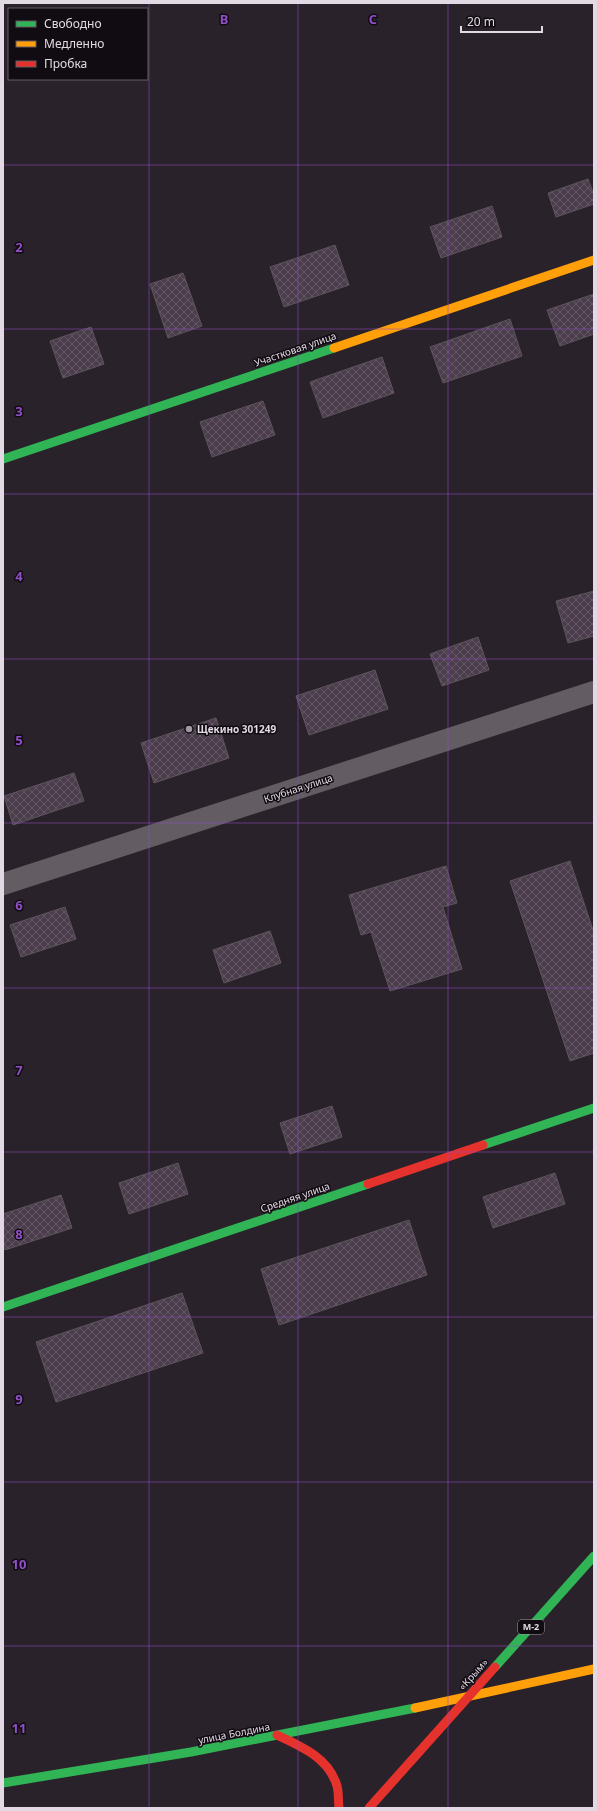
<svg xmlns="http://www.w3.org/2000/svg" width="597" height="1811" viewBox="0 0 597 1811" font-family="'Noto Sans',sans-serif">
<style>
.building{fill:url(#building-cross-hatch);stroke:#5c555c}
.lines{fill:none;stroke-linecap:round;stroke-linejoin:round}
.street{stroke:#635d63;stroke-width:22}
.fast{stroke:#30b455;stroke-width:9}
.slow{stroke:#ff9f0a;stroke-width:9}
.jam{stroke:#e5322d;stroke-width:9}
.grid{fill:none;stroke:#904fc6;stroke-width:1;stroke-opacity:0.55}
.poi-dot{fill:#a299a3;stroke:#110b12;stroke-width:1.5}
.labels{text-anchor:middle;stroke-width:3;stroke-linejoin:round;paint-order:stroke}
.shield{fill:#110b12;stroke:#a49ba5;stroke-width:1}
.shield-label{font-size:9px;font-weight:bold;fill:#e3d9e4}
.street-label{font-size:10px;fill:#e3d9e4;stroke:#110b12}
.poi-label{font-size:10px;font-weight:bold;fill:#e3d9e4;stroke:#110b12;text-anchor:start}
.grid-label{font-size:13px;text-anchor:middle;font-weight:bold;fill:#904fc6;stroke:#110b12;stroke-width:3;stroke-linejoin:round;paint-order:stroke}
</style>
<defs>
<pattern id="building-cross-hatch" width="8" height="8" patternUnits="userSpaceOnUse"><rect width="8" height="8" fill="#4b3d4c"/><path d="M0 0l8 8M0 8l8-8" fill="none" stroke="#655866"/></pattern>
</defs>
<rect width="100%" height="100%" fill="#2a222a"/>
<g class="building">
<polygon points="588,179 594,195 594,204 556,217 548,193"/>
<polygon points="492,206 502,237 441,258 430,227"/>
<polygon points="335,245 349,285 284,307 270,267"/>
<polygon points="183,273 202,326 168,338 150,284"/>
<polygon points="594,294 594,334 560,346 547,310"/>
<polygon points="510,319 522,356 443,383 430,347"/>
<polygon points="91,327 104,364 63,378 50,341"/>
<polygon points="382,357 394,393 323,418 310,382"/>
<polygon points="263,401 275,435 212,457 200,422"/>
<polygon points="594,591 594,636 568,643 556,601"/>
<polygon points="478,637 489,670 442,686 430,654"/>
<polygon points="375,670 388,709 309,735 296,696"/>
<polygon points="216,718 229,758 154,783 141,743"/>
<polygon points="74,773 84,801 13,825 4,796"/>
<polygon points="570,861 594,933 594,1053 570,1061 510,881"/>
<polygon points="446,866 457,903 443,907 462,969 390,991 371,932 361,935 349,895"/>
<polygon points="65,907 76,939 21,957 10,925"/>
<polygon points="270,931 281,963 224,983 213,950"/>
<polygon points="332,1106 342,1137 290,1154 280,1123"/>
<polygon points="178,1163 188,1194 129,1214 119,1183"/>
<polygon points="555,1173 565,1204 493,1228 483,1197"/>
<polygon points="61,1195 72,1228 5,1250 3,1244 3,1214"/>
<polygon points="409,1220 427,1275 279,1325 261,1269"/>
<polygon points="182,1293 203,1353 56,1402 36,1342"/>
</g>
<g class="lines">
<polyline class="street" points="3,884 594,692"/>
<g class="fast">
<polyline points="3,459 334,348"/>
<polyline points="483,1145 594,1108"/>
<polyline points="3,1307 368,1184"/>
<polyline points="495,1667 594,1556"/>
<polyline points="3,1783 191,1752 415,1708"/>
</g>
<g class="slow">
<polyline points="334,348 594,260"/>
<polyline points="415,1708 594,1669"/>
</g>
<g class="jam">
<polyline points="368,1184 483,1145"/>
<path d="M277,1735C301,1746 329,1758 337,1786C339,1793 338,1801 339,1808"/>
<polyline points="369,1808 495,1667"/>
</g>
</g>
<path class="grid" d="M149,3V1808M298,3V1808M448,3V1808M3,165H594M3,329H594M3,494H594M3,659H594M3,823H594M3,988H594M3,1152H594M3,1317H594M3,1482H594M3,1646H594"/>
<circle class="poi-dot" cx="189" cy="729" r="4"/>
<g class="labels">
<rect class="shield" x="518" y="1620" width="26" height="14" rx="3"/>
<g class="shield-label">
<text x="531" y="1630">М-2</text>
</g>
<g class="street-label">
<text transform="translate(295 349) rotate(-19)" y="4">Участковая улица</text>
<text transform="translate(298 788) rotate(-18)" y="4">Клубная улица</text>
<text transform="translate(295 1197) rotate(-19)" y="4">Средняя улица</text>
<text transform="translate(473 1674) rotate(-48)" y="4">«Крым»</text>
<text transform="translate(234 1733) rotate(-11)" y="4">улица Болдина</text>
</g>
<g class="poi-label">
<text x="197" y="733">Щекино 301249</text>
</g>
</g>
<g class="grid-label">
<text x="224" y="24">B</text>
<text x="373" y="24">C</text>
<text x="19" y="252">2</text>
<text x="19" y="416">3</text>
<text x="19" y="581">4</text>
<text x="19" y="745">5</text>
<text x="19" y="910">6</text>
<text x="19" y="1075">7</text>
<text x="19" y="1239">8</text>
<text x="19" y="1404">9</text>
<text x="19" y="1569">10</text>
<text x="19" y="1733">11</text>
</g>
<rect width="597" height="1811" fill="none" stroke="#e3d9e4" stroke-width="8"/>
<rect x="8" y="8" width="140" height="72" fill="#110b12" stroke="#655d66"/>
<rect x="16" y="21" width="20" height="6" fill="#30b455" stroke="#655d66"/>
<text x="44" y="28" font-size="12" fill="#e3d9e4">Свободно</text>
<rect x="16" y="41" width="20" height="6" fill="#ff9f0a" stroke="#655d66"/>
<text x="44" y="48" font-size="12" fill="#e3d9e4">Медленно</text>
<rect x="16" y="61" width="20" height="6" fill="#e5322d" stroke="#655d66"/>
<text x="44" y="68" font-size="12" fill="#e3d9e4">Пробка</text>
<path d="M461 26v6h81v-6" fill="none" stroke="#e3d9e4" stroke-width="2"/>
<text x="467" y="26" font-size="12" fill="#e3d9e4" stroke="#110b12" stroke-width="3" paint-order="stroke">20 m</text>
</svg>
